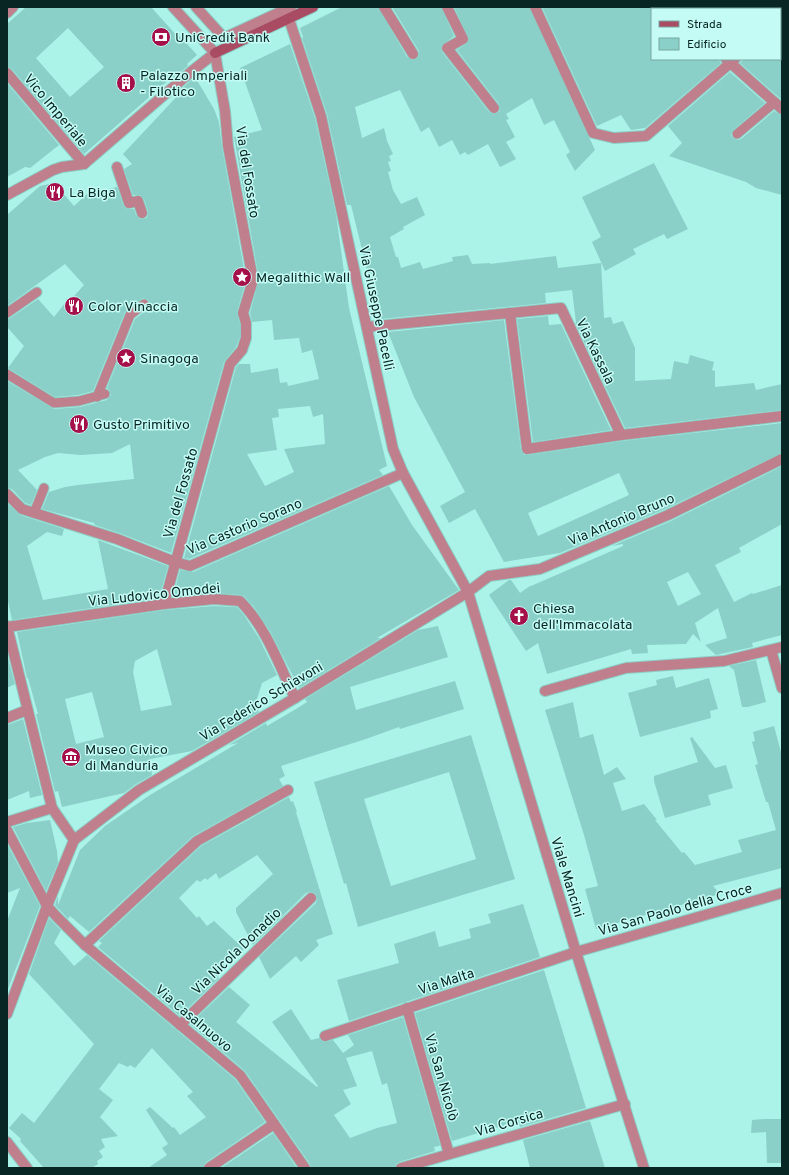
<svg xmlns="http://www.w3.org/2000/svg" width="789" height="1175" viewBox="0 0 789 1175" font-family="Overpass,sans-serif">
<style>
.building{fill:#8ad0c8;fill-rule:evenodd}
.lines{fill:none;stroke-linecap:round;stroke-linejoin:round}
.lane-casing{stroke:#8ecdc5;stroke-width:11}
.street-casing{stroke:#8ecdc5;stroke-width:12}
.secondary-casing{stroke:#8ecdc5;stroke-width:12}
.lane{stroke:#c07f8c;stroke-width:9}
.street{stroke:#c07f8c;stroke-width:10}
.secondary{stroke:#a94c63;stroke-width:10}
.labels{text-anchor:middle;stroke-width:3;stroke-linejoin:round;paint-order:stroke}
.poi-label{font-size:14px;fill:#082623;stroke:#c4fcf5;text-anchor:start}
.street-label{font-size:14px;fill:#082623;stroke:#c4fcf5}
</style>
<rect width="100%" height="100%" fill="#abf2e9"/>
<g class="building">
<path d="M26,7H151L178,37L180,36L197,55L187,64L188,66L171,80L170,79L84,154L12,69L7,67V24ZM68,28L104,67L70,97L36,58Z"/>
<polygon points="342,7 378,7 407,57 413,60 418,57 419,51 392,7 441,7 454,36 442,45 441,48 442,52 489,112 495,114 500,111 499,104 457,50 466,44 469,39 454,7 529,7 595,150 575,171 566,155 570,152 554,120 544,125 532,98 506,114 509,119 506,120 515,137 506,142 516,159 500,167 488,144 468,155 465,152 460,155 452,140 439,147 429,127 421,132 400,90 355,107 362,138 384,128 387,141 393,154 389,156 391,161 388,162 391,171 388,172 393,190 401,204 417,197 425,215 403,227 404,229 390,237 396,257 398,257 401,268 420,262 423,269 453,261 452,257 468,255 472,264 490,263 490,264 556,256 558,268 601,263 604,318 611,317 613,324 623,321 635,348 635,381 671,379 674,361 688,364 690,355 714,362 712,370 715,371 715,387 754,383 756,390 782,384 782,410 625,428 575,323 576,323 572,290 545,293 546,303 381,319 377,310 351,205 347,205 327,114 302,38 303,37 300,28"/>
<polygon points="542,7 652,7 652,59 718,59 721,63 645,128 631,130 621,115 597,126"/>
<path d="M290,44L315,118L336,214L349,308L387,466L379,470L383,475L189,559L184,558L236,367L239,364H250L251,373L278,368L280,383L287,382L288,386L319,379L312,350L302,353L299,338L274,340L272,320L252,322L250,313L259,279L234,137L262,130L240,68ZM310,406L313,417L323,414L325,444L284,449L294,472L265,486L247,454L277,450L272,418L279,417L278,409Z"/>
<polygon points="744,59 782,59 782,100 740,63"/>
<polygon points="730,72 765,103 733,130 731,135 733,138 738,140 741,139 774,111 782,115 782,195 756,188 746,182 669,156 682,143 668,126"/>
<polygon points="195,77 214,109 219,122 222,147 246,280 237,312 240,324 240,337 236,347 224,362 171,553 119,533 95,525 94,523 42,509 49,492 65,487 78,485 134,479 130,444 112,453 81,455 58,453 45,457 18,470 37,490 31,505 25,503 12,489 7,488 7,381 54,409 80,407 107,400 111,395 109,390 107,388 135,319 148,309 150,304 148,300 143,298 125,312 93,391 78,395 55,397 8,368 24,346 7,327 7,319 10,318 38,299 54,317 65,303 66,305 84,285 65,264 7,306 7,215 40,186 54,183 74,206 87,194 117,187 124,207 128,209 134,209 136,215 140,219 147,218 148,211 144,199 140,195 133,195 124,169 132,164 123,154 182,91 180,90"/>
<polygon points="7,83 59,145 30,168 25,167 7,177"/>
<polygon points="654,163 688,229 667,239 664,234 633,249 636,254 605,271 592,242 601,237 582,197"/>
<polygon points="548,316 549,325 561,324 611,430 533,442 517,319"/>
<path d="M504,320L521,450L524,455H528L622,441L782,423V453L665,509L560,553L504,562L475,509L449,523L440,506L465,492L414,397L388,332ZM619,473L629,495L538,536L528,513Z"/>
<path d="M782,466V524L739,548L741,552L715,565L734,602L752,593L753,594L782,585V635L752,643L753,647L716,655L705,645L727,638L718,608L695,623L701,642L693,634L686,644L647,645L648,653L632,654L631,649L547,674L538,643L526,651L489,595L509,580H511L520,593L530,586H531L623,546V544L612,546L671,521ZM688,572L701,594L678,606L667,582Z"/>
<polygon points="389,486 412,525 459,590 377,638 381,638 299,688 270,631 254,607 244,596 240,595 214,593 173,597 180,570 193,572"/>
<polygon points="7,503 20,515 64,529 62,536 47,532 27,546 43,600 108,589 98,540 168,566 159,598 12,620 7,597"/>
<path d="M214,606L237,607L244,615L259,638L277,675L262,683L255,705L259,712L192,751L150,759L152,775L136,784L124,793L62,807L58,791L55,792L36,714H38L28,678H27L17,632L165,610ZM157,649L172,705L141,711L133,672L135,661ZM92,692L104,737L76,744L65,699Z"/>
<polygon points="438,626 448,657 350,687 356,710 455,681 464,709 400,729 399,727 366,739 281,766 285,776 279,779 283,786 193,836 89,932 70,916 68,919 55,905 58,896 58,905 80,850 105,826 150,795 238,743 229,745 266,723 267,726 296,709 307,702 305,699 418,630"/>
<polygon points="8,658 15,684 7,688 7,659"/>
<polygon points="756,660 766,702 748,707 742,707 734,670 729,666"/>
<polygon points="673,676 676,688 709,678 718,709 710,711 711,718 640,737 628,693 657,685 656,680"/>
<polygon points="573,702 580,738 593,734 604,775 617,767 626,779 613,783 622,811 644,804 657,820 655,820 682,853 684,852 695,865 742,852 738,840 776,830 768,802 766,802 755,765 758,764 752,742 755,741 753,732 774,726 782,756 782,868 713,886 720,894 596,929 585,889 598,886 584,835 545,710"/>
<polygon points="23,719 42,795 30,798 29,791 7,800 7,725"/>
<path d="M471,735L515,879L358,927L346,883L344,884L314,782ZM449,772L476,859L391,886L364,799Z"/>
<polygon points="692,737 715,768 726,765 733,788 708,795 711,805 665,818 654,781 654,776 698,762 690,738"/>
<polygon points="289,797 291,802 293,801 297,812 296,812 333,934 316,940 319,945 301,962 296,956 270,979 259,957 316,903 317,899 316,894 312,892 306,893 253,945 236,912 236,908 273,874 257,855 219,879 216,873 207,880 205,878 200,882 197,880 179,898 197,918 199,916 207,926 214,921 244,949 216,975 219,978 180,1016 98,947 102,943 99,941 201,846"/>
<polygon points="50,820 57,851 58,863 46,891 13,827 27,823"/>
<polygon points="7,844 40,906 8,989 7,921 20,888 7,893"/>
<polygon points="523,904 540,957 349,1021 337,980 399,963 394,944 435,931 439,947 471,938 469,929 491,923 488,914"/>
<polygon points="49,918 61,930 54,943 74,966 87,955 235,1079 265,1122 205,1163 203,1168 148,1168 167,1155 162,1148 168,1144 146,1110 150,1107 173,1128 174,1127 180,1135 206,1117 187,1096 193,1092 152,1048 135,1068 130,1065 128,1067 119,1063 99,1089 113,1100 100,1117 118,1136 101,1139 105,1147 99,1151 103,1157 97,1161 98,1164 92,1168 44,1168 20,1141 21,1139 9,1128 22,1113 34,1123 94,1044 29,974"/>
<polygon points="544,970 586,1108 520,1127 518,1121 452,1141 415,1013"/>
<path d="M229,987L250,1005L236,1022L317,1087L318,1086L272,1022L291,1009L311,1040L319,1038L324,1042L333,1040L343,1053L354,1045L348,1035L403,1017L440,1145L439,1146L434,1147L435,1151L399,1162L396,1164L395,1168H311L310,1164L245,1071L190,1024ZM372,1051L382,1085L387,1083L397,1123L377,1128L350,1138L334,1115L351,1104L343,1090L357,1086L346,1058Z"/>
<polygon points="765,1119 782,1119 782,1163 767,1163 766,1132 751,1133 752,1120"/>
<polygon points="590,1121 605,1168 530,1168 523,1140"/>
<polygon points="273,1133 297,1168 221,1168"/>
</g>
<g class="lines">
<g class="lane-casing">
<g id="lane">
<polyline points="737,134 775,102"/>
<polyline points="7,313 37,292"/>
<polyline points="7,374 54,403 79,401 105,394"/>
<polyline points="97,397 130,315 144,304"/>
<polyline points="34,513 44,488"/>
</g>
</g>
<g class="street-casing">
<g id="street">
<polyline points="173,7 215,53"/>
<polyline points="196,7 224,38 291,7"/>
<polyline points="384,7 413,54"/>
<polyline points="447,7 463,39 447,48 494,108"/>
<polyline points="535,7 593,133 614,138 646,136 735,59"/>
<polyline points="664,7 667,9"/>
<polyline points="732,7 733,8"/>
<polyline points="708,9 711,7"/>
<polyline points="7,13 13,7"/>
<polyline points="289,19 321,116 393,449 403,473 468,592 576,952 644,1168"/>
<polyline points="780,29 782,27"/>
<polyline points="726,59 782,109"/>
<polyline points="7,73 84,164"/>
<polyline points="84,164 192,71 215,53"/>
<polyline points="117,167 129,203 138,201 142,213"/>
<polyline points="7,195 53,170 62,167 84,164"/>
<polyline points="510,313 527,449 621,435"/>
<polyline points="367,327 561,308 621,435 782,416"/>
<polyline points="7,494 22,509 117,539 175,562 190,566 403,473"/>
<polyline points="164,604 230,364 242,350 246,338 246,323 243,313 253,280 228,146 225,111 215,53"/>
<polyline points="7,626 52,808 74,840"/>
<path d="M7,627L164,604L214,599L240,601C266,627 279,665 295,698"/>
<polyline points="771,650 782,688"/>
<polyline points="545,691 626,668 724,661 782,647"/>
<polyline points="7,718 27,710"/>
<polyline points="7,822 52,808"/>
<polyline points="7,830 47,906 57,917 85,945 240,1075 305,1168"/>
<polyline points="74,840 139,790 295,698 468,592 489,576 540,569 668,515 782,459"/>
<polyline points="85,945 197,841 288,790"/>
<polyline points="407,1008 449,1154"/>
<polyline points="7,1014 47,906 74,840"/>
<polyline points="180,1025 311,898"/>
<polyline points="325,1036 576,952 782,893"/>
<polyline points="7,1142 27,1168"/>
<polyline points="209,1168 274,1124"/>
<polyline points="401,1168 625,1104"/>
</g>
</g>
<g class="secondary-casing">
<polyline id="secondary" points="215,53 313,7"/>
</g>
<use href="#lane" class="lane"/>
<use href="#street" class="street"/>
<use href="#secondary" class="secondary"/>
</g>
<defs>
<g id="bank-disc" transform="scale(1)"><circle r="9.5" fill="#a50f4a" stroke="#c4fcf5"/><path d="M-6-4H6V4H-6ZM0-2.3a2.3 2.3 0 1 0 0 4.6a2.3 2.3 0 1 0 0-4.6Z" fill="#fff"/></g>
<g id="building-disc" transform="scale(1)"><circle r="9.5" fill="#a50f4a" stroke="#c4fcf5"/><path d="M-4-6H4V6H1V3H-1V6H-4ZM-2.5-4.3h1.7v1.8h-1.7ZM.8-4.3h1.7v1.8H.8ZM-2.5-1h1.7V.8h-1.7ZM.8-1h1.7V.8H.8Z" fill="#fff"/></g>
<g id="restaurant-disc" transform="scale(1)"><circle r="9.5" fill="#a50f4a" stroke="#c4fcf5"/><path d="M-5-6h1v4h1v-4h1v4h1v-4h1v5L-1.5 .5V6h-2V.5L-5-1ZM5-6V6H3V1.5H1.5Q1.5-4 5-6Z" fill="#fff"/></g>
<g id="sight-disc" transform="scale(1)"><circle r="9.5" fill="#a50f4a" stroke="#c4fcf5"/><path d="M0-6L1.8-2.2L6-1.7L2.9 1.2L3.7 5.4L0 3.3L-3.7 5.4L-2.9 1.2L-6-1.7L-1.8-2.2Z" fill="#fff"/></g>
<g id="church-disc" transform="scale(1)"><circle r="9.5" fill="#a50f4a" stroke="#c4fcf5"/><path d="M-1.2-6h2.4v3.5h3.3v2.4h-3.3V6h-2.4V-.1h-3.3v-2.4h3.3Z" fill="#fff"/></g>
<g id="museum-disc" transform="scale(1)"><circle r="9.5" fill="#a50f4a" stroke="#c4fcf5"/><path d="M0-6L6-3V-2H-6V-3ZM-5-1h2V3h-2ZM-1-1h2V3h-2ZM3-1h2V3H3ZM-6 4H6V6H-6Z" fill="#fff"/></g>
</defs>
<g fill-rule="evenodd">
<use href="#bank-disc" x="161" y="37"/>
<use href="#building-disc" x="126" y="83"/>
<use href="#restaurant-disc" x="55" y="192"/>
<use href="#sight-disc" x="242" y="277"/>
<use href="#restaurant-disc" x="74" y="306"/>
<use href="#sight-disc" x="126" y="358"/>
<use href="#restaurant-disc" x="79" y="424"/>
<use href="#church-disc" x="519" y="616"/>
<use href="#museum-disc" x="71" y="757"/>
</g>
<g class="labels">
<g class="poi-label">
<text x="175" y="42">UniCredit Bank</text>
<text x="140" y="80">Palazzo Imperiali<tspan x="140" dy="16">- Filotico</tspan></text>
<text x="69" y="197">La Biga</text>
<text x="256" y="282">Megalithic Wall</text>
<text x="88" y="311">Color Vinaccia</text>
<text x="140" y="363">Sinagoga</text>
<text x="93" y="429">Gusto Primitivo</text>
<text x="533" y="613">Chiesa<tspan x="533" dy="16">dell'Immacolata</tspan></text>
<text x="85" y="754">Museo Civico<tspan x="85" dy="16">di Manduria</tspan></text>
</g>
<g class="street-label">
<text transform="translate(56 110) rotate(50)" y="5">Vico Imperiale</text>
<text transform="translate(248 172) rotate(81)" y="5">Via del Fossato</text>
<text transform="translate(377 308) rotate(78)" y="5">Via Giuseppe Pacelli</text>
<text transform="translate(596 351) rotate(64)" y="5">Via Kassala</text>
<text transform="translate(180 493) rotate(-74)" y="5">Via del Fossato</text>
<text transform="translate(621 519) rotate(-23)" y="5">Via Antonio Bruno</text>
<text transform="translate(244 526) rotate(-23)" y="5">Via Castorio Sorano</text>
<text transform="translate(154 594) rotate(-6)" y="5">Via Ludovico Omodei</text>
<text transform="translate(261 701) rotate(-31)" y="5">Via Federico Schiavoni</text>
<text transform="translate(568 877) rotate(73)" y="5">Viale Mancini</text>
<text transform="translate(675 909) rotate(-16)" y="5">Via San Paolo della Croce</text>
<text transform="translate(236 951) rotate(-44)" y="5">Via Nicola Donadio</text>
<text transform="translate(446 981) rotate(-18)" y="5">Via Malta</text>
<text transform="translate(194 1018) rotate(40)" y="5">Via Casalnuovo</text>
<text transform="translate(442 1077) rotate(74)" y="5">Via San Nicolò</text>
<text transform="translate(509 1122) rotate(-16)" y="5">Via Corsica</text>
</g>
</g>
<rect width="789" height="1175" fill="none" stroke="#082623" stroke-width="16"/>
<rect x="651" y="8" width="130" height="52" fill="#c4fcf5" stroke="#79a6a1"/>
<rect x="659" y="21" width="20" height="6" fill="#a94c63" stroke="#79a6a1"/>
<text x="687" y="28" font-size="12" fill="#082623">Strada</text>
<rect x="659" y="38" width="20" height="12" fill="#8ad0c8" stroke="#79a6a1"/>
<text x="687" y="48" font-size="12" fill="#082623">Edificio</text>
</svg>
